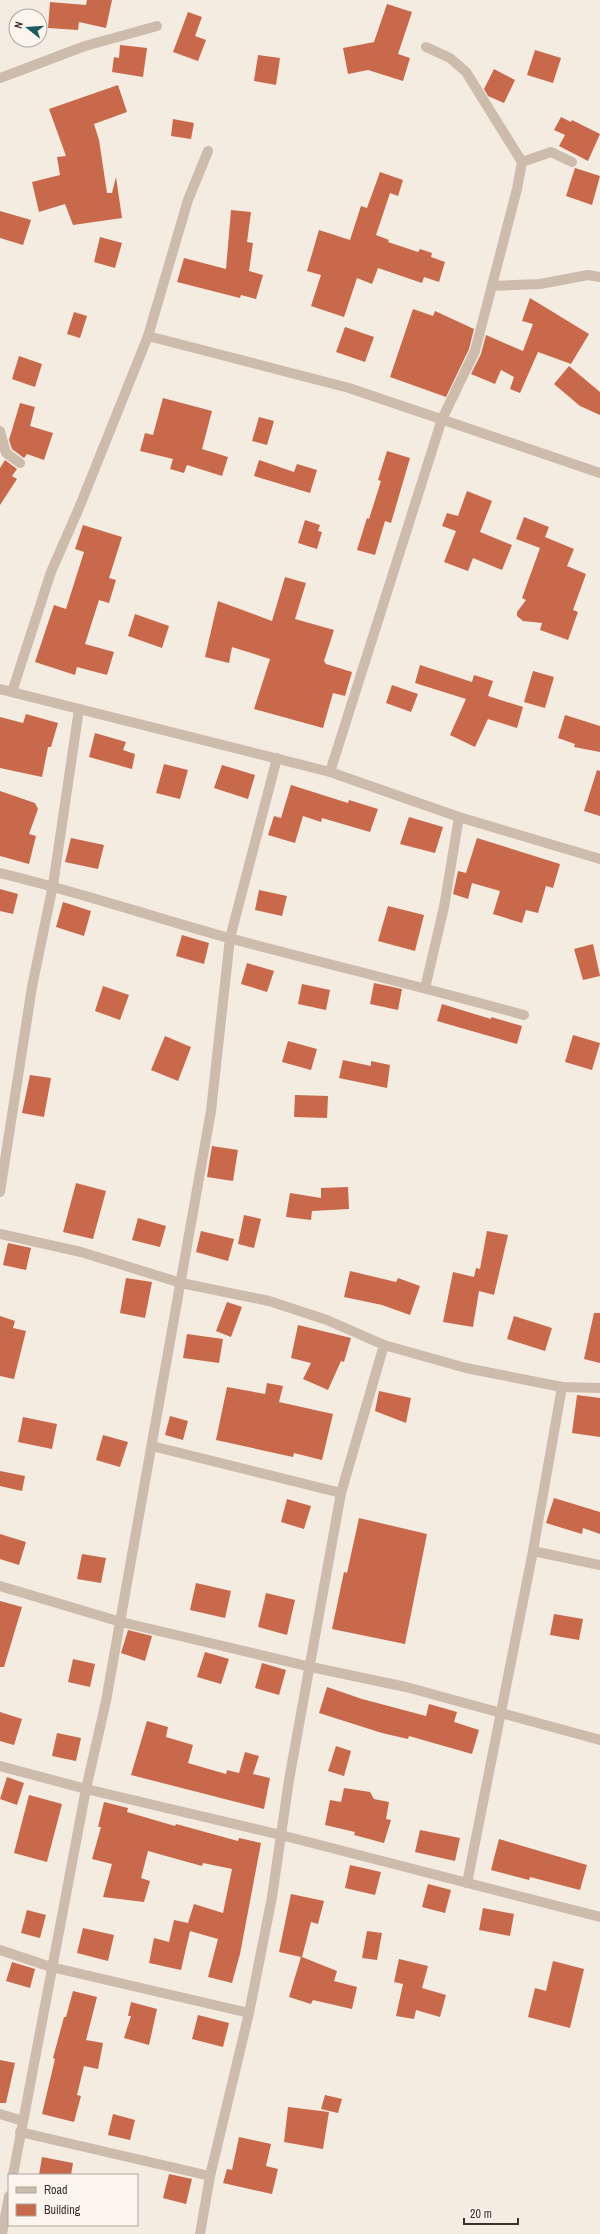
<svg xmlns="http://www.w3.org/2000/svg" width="600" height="2234" viewBox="0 0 600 2234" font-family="'Archivo Narrow',sans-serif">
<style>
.building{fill:#c8694b}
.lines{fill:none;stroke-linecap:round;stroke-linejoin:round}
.minor{stroke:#cdbbac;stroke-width:10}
</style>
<rect width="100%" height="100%" fill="#f4ebe1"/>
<g class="building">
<polygon points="87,0 112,0 106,28 79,22 78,30 48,28 50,2 86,5"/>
<polygon points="387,4 412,12 398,54 410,58 403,81 368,70 348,74 343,48 374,42"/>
<polygon points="188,12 202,17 195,36 206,40 198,61 173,52"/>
<polygon points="120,45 147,48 143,77 112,72 114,57 119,58"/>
<polygon points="535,50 561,58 553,83 527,75"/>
<polygon points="258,55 280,58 276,85 254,81"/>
<polygon points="494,69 515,80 504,103 488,96 484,89"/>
<polygon points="118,85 127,112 94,124 99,140 107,193 112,193 116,177 122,218 73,225 65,204 39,212 32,182 60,175 57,157 66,156 49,109"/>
<polygon points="561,117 571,122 572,120 600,134 588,161 559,146 565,135 554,130"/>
<polygon points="173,119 194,123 191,139 171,136"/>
<polygon points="575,168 600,176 592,205 566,196"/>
<polygon points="380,172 403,180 398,196 390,193 376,235 389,240 388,242 418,252 420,249 432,253 431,257 445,262 439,282 424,277 422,283 378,268 372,284 357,278 344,317 311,306 321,275 307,271 319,230 350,240 361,206 367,208"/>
<polygon points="231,210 251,212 247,242 253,243 249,271 263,275 256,299 241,295 240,298 177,282 184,258 226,269"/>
<polygon points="0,211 31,220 23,245 0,238"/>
<polygon points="100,237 122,243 115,268 94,262"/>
<polygon points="530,298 589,334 571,364 538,352 520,393 510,389 514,377 501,370 495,384 471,374 481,354 486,335 523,351 533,324 522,321"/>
<polygon points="413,309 433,316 435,311 474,329 469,349 446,397 390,377"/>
<polygon points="74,312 87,316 80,338 67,334"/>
<polygon points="345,327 374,337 365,362 336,352"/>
<polygon points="19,356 42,364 35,387 12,379"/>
<polygon points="569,366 600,392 600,415 580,406 554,384"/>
<polygon points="163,398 212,411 202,449 228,457 222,476 187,465 184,473 170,469 173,459 140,451 145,433 153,435"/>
<polygon points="20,403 35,407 30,426 53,433 44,460 27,454 24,458 12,449 9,440"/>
<polygon points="259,417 274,421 267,445 252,441"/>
<polygon points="387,451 410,458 391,523 385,521 375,555 357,550 367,518 369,519 381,481 378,480"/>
<polygon points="5,460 17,469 12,476 17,479 0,505 0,468"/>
<polygon points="259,460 294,472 297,464 317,470 310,493 254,476"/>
<polygon points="467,491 492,501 480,532 512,545 502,570 473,558 468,571 444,562 456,531 442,526 447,513 458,516"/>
<polygon points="524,517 549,527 545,537 574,549 567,566 586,574 573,610 578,612 568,640 540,630 542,623 523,621 517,616 517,612 526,600 522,598 540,548 516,539"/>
<polygon points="305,520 320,525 318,531 322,532 317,549 298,543"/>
<polygon points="83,525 122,537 109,578 116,580 109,603 99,600 85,644 114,652 107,675 77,667 75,675 35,662 54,605 66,609 84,552 75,549"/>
<polygon points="285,577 306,583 295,619 334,630 324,661 326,664 352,672 345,696 333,693 323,728 254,709 270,659 232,647 229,663 205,657 218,601 272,621"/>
<polygon points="135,614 169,626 162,648 128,636"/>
<polygon points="420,665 472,682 474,675 493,681 488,696 523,707 517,728 488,719 475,747 450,735 466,699 415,683"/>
<polygon points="533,671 554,677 545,708 524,702"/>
<polygon points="392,685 418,694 411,712 386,703"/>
<polygon points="26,714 58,723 51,747 48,747 42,777 0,768 0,717 23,723"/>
<polygon points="565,715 600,726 600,752 574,747 575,744 558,738"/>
<polygon points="95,733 126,742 123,750 135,754 132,769 89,757"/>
<polygon points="164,764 188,770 180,799 156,793"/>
<polygon points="222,765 255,775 248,799 214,788"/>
<polygon points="597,770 600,771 600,816 584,811"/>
<polygon points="291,785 348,803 349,800 378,809 370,832 322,818 321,822 303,816 295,843 268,835 274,816 281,818"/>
<polygon points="0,791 35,803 38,809 29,834 36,836 29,864 0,856"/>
<polygon points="409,817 443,827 435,853 400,844"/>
<polygon points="71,838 104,845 98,869 65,862"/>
<polygon points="477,838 560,864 553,888 546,886 538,913 526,910 522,923 493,914 500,891 472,883 468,899 453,894 458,871 466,873"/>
<polygon points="0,889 18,894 13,914 0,911"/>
<polygon points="259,890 287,896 282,916 255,910"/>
<polygon points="63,902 91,911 84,936 56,927"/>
<polygon points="388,906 424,915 415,951 378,941"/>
<polygon points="182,935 209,943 204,964 176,956"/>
<polygon points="593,944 600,976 583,980 574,949"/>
<polygon points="247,963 274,971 267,992 241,984"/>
<polygon points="374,983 402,989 398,1010 370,1004"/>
<polygon points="302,984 330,990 326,1010 298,1004"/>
<polygon points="103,986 129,995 120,1020 95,1011"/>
<polygon points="442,1004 491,1019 491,1017 522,1026 517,1044 437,1021"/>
<polygon points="573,1035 600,1043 592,1070 565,1062"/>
<polygon points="165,1036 191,1047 178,1081 151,1070"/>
<polygon points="288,1041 317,1049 311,1070 282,1062"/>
<polygon points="343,1060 371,1066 371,1061 390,1065 387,1088 339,1078"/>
<polygon points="30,1075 51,1078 44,1117 22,1113"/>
<polygon points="295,1095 328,1096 327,1118 294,1117"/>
<polygon points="212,1146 238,1150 233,1181 207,1177"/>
<polygon points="76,1183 106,1191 93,1239 63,1232"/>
<polygon points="348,1187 349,1209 312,1211 311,1220 286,1217 290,1193 321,1198 321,1188"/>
<polygon points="244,1215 261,1219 254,1248 238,1244"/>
<polygon points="138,1218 166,1226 160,1247 132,1240"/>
<polygon points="201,1231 234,1239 228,1261 196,1252"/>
<polygon points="487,1231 508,1235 494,1295 479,1291 473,1327 443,1322 453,1272 474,1277 476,1268 480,1269"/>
<polygon points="8,1243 31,1248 26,1270 3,1265"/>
<polygon points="350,1271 396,1282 398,1278 420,1286 410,1315 382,1305 344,1297"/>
<polygon points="126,1278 152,1282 145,1318 120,1313"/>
<polygon points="227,1302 242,1307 231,1337 216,1331"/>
<polygon points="594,1313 600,1313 600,1363 584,1359"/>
<polygon points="0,1316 15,1321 13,1328 26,1331 14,1379 0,1376"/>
<polygon points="514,1316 552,1328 545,1351 507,1339"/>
<polygon points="298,1325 351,1338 344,1362 341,1361 328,1390 303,1379 311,1363 291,1358"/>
<polygon points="187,1334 223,1339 219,1363 183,1358"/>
<polygon points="267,1383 283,1386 279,1402 333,1414 322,1460 294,1453 293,1457 216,1440 227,1387 265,1394"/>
<polygon points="379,1391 411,1398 406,1423 375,1411"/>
<polygon points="577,1395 600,1398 600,1437 572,1433"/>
<polygon points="170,1416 188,1421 183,1440 165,1435"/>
<polygon points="23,1417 57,1424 52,1449 18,1442"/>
<polygon points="103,1435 128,1442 120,1467 96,1460"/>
<polygon points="0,1471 25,1476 22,1491 0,1486"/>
<polygon points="554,1498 600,1512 600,1534 583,1528 582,1534 546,1523"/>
<polygon points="287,1499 311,1506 304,1529 281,1522"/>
<polygon points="359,1518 427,1534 405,1644 332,1629 344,1572 347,1573"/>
<polygon points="0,1534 26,1542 19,1565 0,1559"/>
<polygon points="82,1554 106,1558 101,1583 77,1579"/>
<polygon points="196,1583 231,1591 225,1618 190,1610"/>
<polygon points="266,1593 295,1600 287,1635 258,1627"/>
<polygon points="0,1601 22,1607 4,1667 0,1667"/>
<polygon points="554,1614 583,1619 579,1640 550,1635"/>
<polygon points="128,1630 152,1636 145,1661 121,1653"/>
<polygon points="205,1652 229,1659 221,1684 197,1677"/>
<polygon points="73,1659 95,1664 90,1687 68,1682"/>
<polygon points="262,1663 286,1670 279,1695 255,1688"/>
<polygon points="327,1687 362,1699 426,1716 429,1704 457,1712 454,1722 479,1730 472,1754 409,1736 408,1739 382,1733 319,1713"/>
<polygon points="0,1712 22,1719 14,1745 0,1741"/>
<polygon points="147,1721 168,1727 166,1737 193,1745 188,1763 226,1774 227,1770 239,1773 245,1752 259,1756 253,1774 270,1778 264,1809 131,1775"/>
<polygon points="57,1733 81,1738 76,1761 52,1756"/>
<polygon points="336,1746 351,1751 344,1776 328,1771"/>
<polygon points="7,1777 24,1783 17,1805 0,1799"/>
<polygon points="344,1788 370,1792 374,1799 389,1802 386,1819 391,1820 384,1843 354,1835 355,1832 325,1825 330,1800 341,1802"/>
<polygon points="29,1795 62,1804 47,1862 14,1853"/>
<polygon points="104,1802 128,1808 127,1812 175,1826 176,1824 238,1841 239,1838 261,1843 240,1954 232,1983 208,1977 218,1939 190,1931 181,1970 149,1963 154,1938 169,1942 174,1920 188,1923 194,1904 223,1913 232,1869 203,1863 202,1866 148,1851 141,1878 150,1881 144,1902 103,1897 112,1864 92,1859 101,1827 98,1827"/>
<polygon points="420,1830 460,1838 455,1861 415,1852"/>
<polygon points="499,1839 587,1865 580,1890 530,1877 529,1880 491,1870"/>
<polygon points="350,1865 381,1872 375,1895 345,1888"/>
<polygon points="428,1884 451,1890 445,1913 422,1907"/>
<polygon points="291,1894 324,1901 318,1924 311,1922 302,1957 337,1971 334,1981 357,1987 352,2009 313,2000 311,2004 289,1997 301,1957 279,1952"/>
<polygon points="483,1908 514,1914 510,1936 479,1930"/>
<polygon points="27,1910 46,1915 40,1938 21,1933"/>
<polygon points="83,1928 114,1935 108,1961 77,1953"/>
<polygon points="367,1931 382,1933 377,1960 362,1958"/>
<polygon points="399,1959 428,1966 422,1988 446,1995 440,2017 416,2010 414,2019 396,2016 403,1984 394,1982"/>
<polygon points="553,1961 584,1969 570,2028 528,2017 535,1988 546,1991"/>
<polygon points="12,1962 35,1969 30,1988 6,1981"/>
<polygon points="73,1991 97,1997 86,2040 103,2043 98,2069 84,2066 77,2095 81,2096 74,2122 42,2114 55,2059 53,2058 64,2017 66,2017"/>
<polygon points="131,2002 157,2009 149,2045 124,2038 131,2016 128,2016"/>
<polygon points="198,2015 229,2023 223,2047 192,2039"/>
<polygon points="0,2060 15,2063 6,2103 0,2103"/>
<polygon points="325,2095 342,2099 338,2113 321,2109"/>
<polygon points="288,2107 329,2112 323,2149 284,2142"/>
<polygon points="113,2114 135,2120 130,2140 108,2135"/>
<polygon points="239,2137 271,2144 266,2166 278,2169 272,2194 223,2183 227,2169 232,2170"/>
<polygon points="42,2157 73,2163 71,2175 39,2175"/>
<polygon points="169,2174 192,2179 186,2204 163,2198"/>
</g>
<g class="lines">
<g class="minor">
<polyline points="0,78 85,46 157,26"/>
<polyline points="522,162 551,152 572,162"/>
<polyline points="492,286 540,284 588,275 600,277"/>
<polyline points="148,336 349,388 600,473"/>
<polyline points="0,431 6,453 20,463"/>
<polyline points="0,689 330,772 459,817 600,859"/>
<polyline points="12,692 51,572 79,508 148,336 188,200 208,151"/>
<polyline points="330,772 442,419 475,351 517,189 522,162 466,72 450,58 426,47"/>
<path d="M0,873C77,891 152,917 229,938C327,964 426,988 524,1015"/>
<polyline points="425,988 444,907 459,817"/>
<polyline points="0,1192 32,987 53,885 79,709"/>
<polyline points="0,1234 81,1252 181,1283 269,1301 327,1320 384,1345 466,1368 562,1387 600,1388"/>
<polyline points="152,1446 341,1493"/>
<polyline points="533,1551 600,1565"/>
<polyline points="0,1586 121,1622 311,1667 406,1687 600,1740"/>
<polyline points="0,1766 86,1789 281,1835 600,1917"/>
<polyline points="467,1883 533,1551 562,1387"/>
<polyline points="0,1950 51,1967 249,2013"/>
<polyline points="0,2114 23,2121"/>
<polyline points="20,2132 210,2176"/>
<polyline points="13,2175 86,1789 106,1701 211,1111 230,938 277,758"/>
<polyline points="2,2234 9,2196"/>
<polyline points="200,2234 210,2176 249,2013 272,1897 289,1780 341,1493 384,1345"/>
</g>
</g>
<rect x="8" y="2174" width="130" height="52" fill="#fbf5ee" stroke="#aea6a0"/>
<rect x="16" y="2187" width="20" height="6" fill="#cdbbac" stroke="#aea6a0"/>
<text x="44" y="2194" font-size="12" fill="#3b302b">Road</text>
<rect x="16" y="2204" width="20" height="12" fill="#c8694b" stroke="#aea6a0"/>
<text x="44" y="2214" font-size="12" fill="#3b302b">Building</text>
<g transform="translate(28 28) rotate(287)"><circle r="19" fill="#fbf5ee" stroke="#aea6a0"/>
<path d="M0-3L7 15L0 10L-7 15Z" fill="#1f5a5e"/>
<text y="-6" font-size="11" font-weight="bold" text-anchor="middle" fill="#3b302b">N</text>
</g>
<path d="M464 2218v6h54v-6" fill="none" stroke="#3b302b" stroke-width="2"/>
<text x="470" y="2218" font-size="12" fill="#3b302b" stroke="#fbf5ee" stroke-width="3" paint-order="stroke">20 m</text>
</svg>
